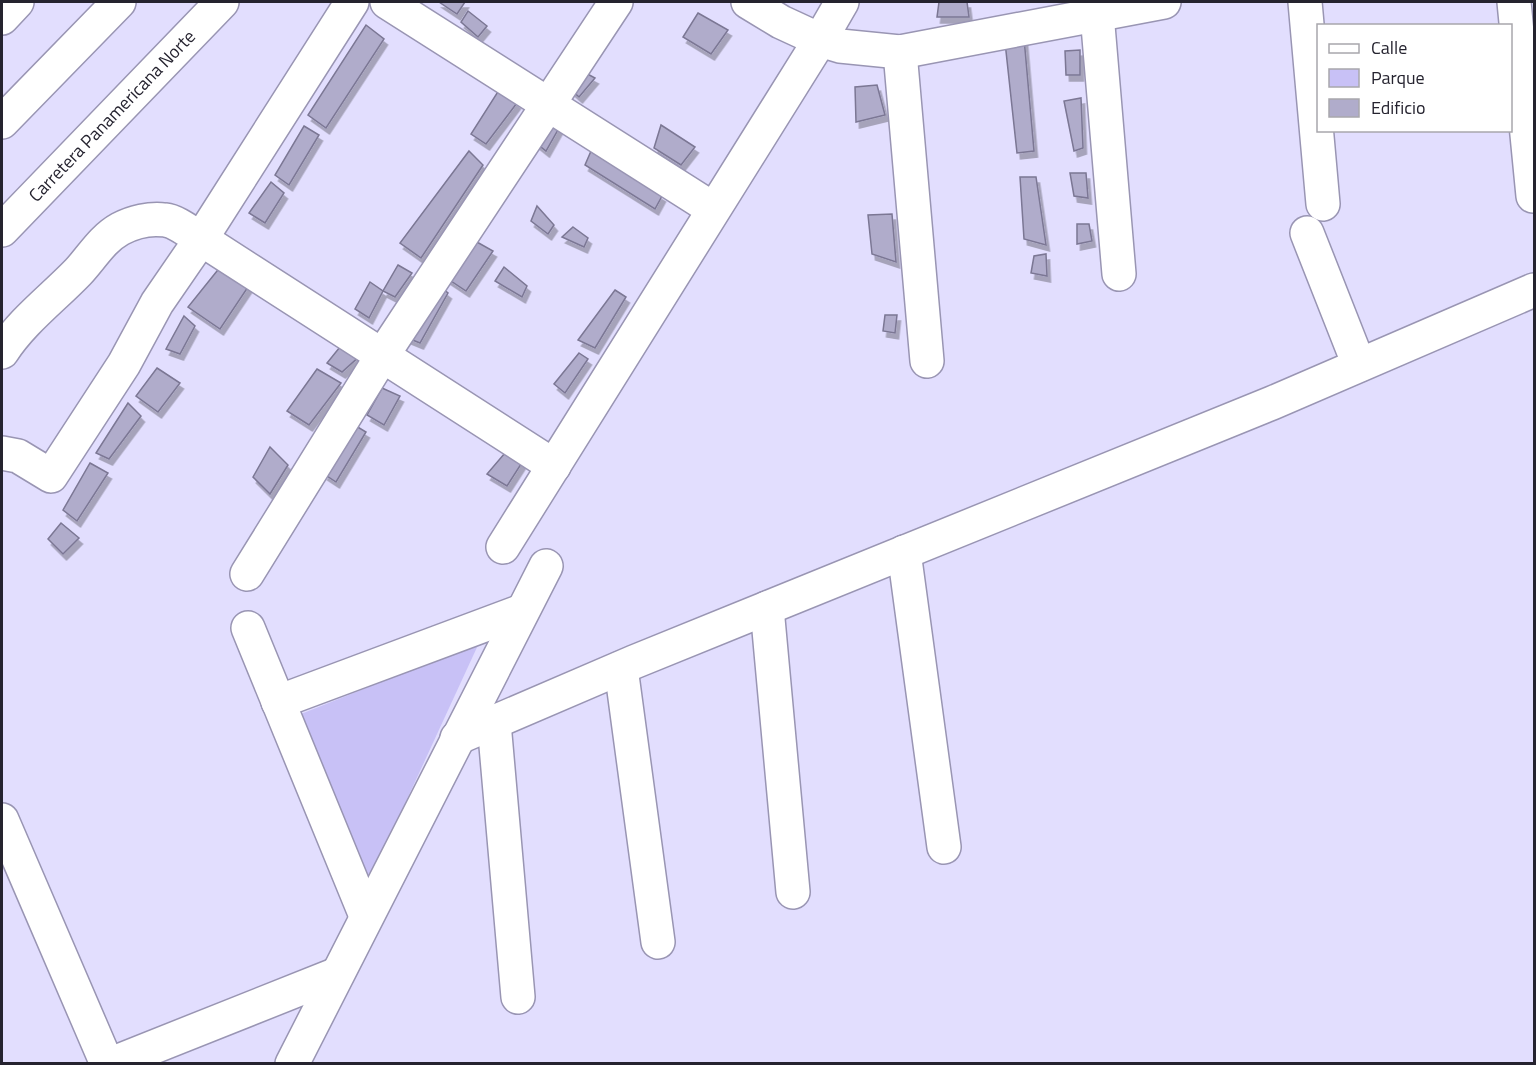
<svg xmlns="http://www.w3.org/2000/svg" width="1536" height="1065" viewBox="0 0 1536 1065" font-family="'Titillium Web',sans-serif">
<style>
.green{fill:#c8c1f6}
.building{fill:#b0accb;stroke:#7b7794;stroke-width:1.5;filter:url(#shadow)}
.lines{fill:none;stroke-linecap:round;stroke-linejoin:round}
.minor-casing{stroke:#9995b3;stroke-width:36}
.highway-casing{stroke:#9995b3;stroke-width:36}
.minor{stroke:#fff;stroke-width:33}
.highway{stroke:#fff;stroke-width:33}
.labels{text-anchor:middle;stroke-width:4.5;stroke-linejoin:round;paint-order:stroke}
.street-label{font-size:18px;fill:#25232f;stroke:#fff}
</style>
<defs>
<filter id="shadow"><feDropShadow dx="3.5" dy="6" stdDeviation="0" flood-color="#0004"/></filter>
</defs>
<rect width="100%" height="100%" fill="#e2defe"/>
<polygon class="green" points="479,643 367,886 301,714"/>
<g class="building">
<polygon points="439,2 465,2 457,14"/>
<polygon points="939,2 967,2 969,17 937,17"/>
<polygon points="468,11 487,26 478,37 461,22"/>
<polygon points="698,13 728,30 711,54 683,37"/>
<polygon points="366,25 384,39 326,128 308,115"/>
<polygon points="1024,38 1034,151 1017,153 1005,42"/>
<polygon points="1080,50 1080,75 1066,75 1065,51"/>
<polygon points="580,70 595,78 579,97 569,88"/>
<polygon points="877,85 885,115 856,122 855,87"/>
<polygon points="499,90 517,103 486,144 471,134"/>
<polygon points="1081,98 1083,148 1074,151 1064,101"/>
<polygon points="545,117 559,128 546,151 531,139"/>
<polygon points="661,125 695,147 681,165 654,148"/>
<polygon points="304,126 319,135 289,185 275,175"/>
<polygon points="469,151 483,165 421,258 400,243"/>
<polygon points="591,151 662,196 655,209 585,165"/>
<polygon points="1070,173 1086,173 1088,198 1074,196"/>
<polygon points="1020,177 1036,177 1046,245 1024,239"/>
<polygon points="271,182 284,193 265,223 249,213"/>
<polygon points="537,206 554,225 548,234 531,221"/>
<polygon points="892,214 896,262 872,254 868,215"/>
<polygon points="1077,224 1089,224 1092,241 1077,244"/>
<polygon points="573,227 588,238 584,247 562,237"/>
<polygon points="468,237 493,251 466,291 445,277"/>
<polygon points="1046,254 1047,276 1031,273 1034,256"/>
<polygon points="398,265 412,273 395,297 383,291"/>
<polygon points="221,266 250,284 220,329 188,307"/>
<polygon points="504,267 527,286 522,297 495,281"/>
<polygon points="370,282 383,291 369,318 355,309"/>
<polygon points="438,285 448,293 420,343 405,337"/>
<polygon points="615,290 626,297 595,348 578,340"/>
<polygon points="885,315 897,315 895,333 883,331"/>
<polygon points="184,316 195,326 180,354 166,349"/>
<polygon points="344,342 362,354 342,372 327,363"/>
<polygon points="579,353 588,359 565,393 554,384"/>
<polygon points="157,368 180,383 158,412 136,396"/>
<polygon points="317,369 341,383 309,425 287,411"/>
<polygon points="382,388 400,396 384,425 367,415"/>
<polygon points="128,403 141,416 109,459 96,453"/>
<polygon points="351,423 366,432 336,482 324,474"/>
<polygon points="511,446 525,458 507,486 487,474"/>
<polygon points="270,447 288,465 270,494 253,477"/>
<polygon points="90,463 108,473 77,521 63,510"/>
<polygon points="61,523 79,538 63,554 48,539"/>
</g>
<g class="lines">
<g class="minor-casing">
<g id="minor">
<polyline points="387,2 713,209"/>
<polyline points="748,2 781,22 820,40 840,46 900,52 1164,2"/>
<polyline points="1096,2 1119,274"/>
<polyline points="1305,2 1323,204"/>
<polyline points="1514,2 1533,196"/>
<polyline points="2,18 17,2"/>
<polyline points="900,52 927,361"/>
<polyline points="1307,233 1359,365"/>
<path d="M2,352C22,321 53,298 78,272C92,257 102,239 120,229C133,222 150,218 165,220C176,221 191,233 201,239L554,466"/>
<polyline points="2,453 18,456 51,476 124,364 157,303 201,239 352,2"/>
<polyline points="503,547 820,40 842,2"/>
<polyline points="904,552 944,847"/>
<polyline points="247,574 382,356 616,2"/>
<polyline points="767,608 793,892"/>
<polyline points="248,628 366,916"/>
<polyline points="621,668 658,942"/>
<polyline points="278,702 522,611"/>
<polyline points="494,723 518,997"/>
<polyline points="457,738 634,662 1272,403 1534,290"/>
<polyline points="2,820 107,1064"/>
<polyline points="111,1064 337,974"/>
<polyline points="292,1064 546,566"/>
</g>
</g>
<g class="highway-casing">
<g id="highway">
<polyline points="2,122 119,2"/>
<polyline points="2,230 222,2"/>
</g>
</g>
<use href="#minor" class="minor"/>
<use href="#highway" class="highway"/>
</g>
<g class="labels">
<g class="street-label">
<text transform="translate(112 116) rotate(-46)" y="6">Carretera Panamericana Norte</text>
</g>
</g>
<rect width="1536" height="1065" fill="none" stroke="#25232f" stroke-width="6"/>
<rect x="1317" y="24" width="195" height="108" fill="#ffffff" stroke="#a8a7ac" stroke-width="1.5"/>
<rect x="1329" y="44" width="30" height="9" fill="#ffffff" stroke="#a8a7ac" stroke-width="1.5"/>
<text x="1371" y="54" font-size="18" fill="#25232f">Calle</text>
<rect x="1329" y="69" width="30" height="18" fill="#c8c1f6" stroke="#a8a7ac" stroke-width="1.5"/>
<text x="1371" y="84" font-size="18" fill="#25232f">Parque</text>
<rect x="1329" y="99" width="30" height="18" fill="#b0accb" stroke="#a8a7ac" stroke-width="1.5"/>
<text x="1371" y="114" font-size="18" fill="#25232f">Edificio</text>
</svg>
